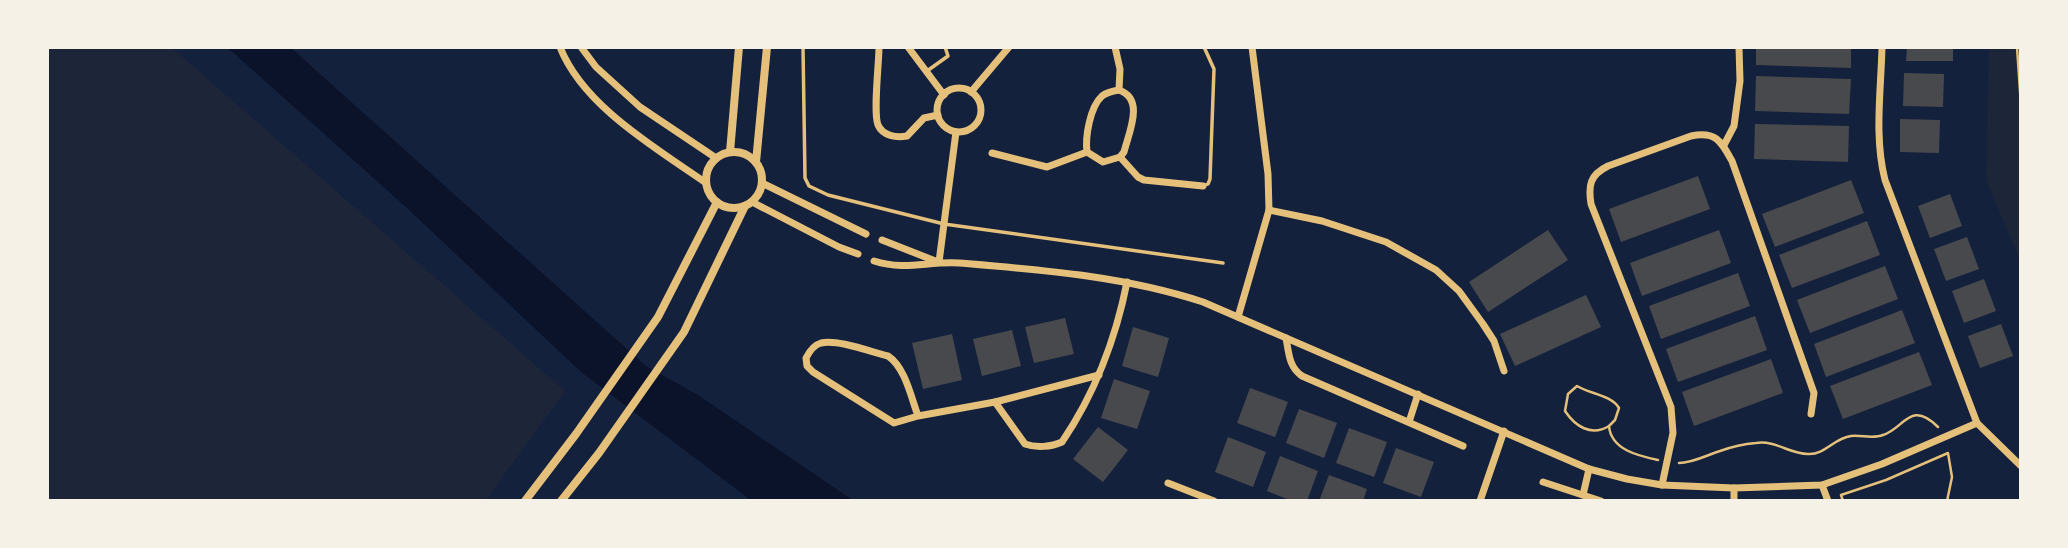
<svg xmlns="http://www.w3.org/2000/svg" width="2068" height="548" viewBox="0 0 2068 548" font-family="'Exo 2',sans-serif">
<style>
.green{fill:#1d2539}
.water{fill:#0b132b}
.building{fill:#48494c}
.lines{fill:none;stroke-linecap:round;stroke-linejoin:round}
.path{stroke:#e5c07b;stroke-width:2.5}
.service{stroke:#e5c07b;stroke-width:3.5}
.minor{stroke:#e5c07b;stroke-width:7}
.tertiary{stroke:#e5c07b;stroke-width:8}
</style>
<rect width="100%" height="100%" fill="#14213d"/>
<g class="green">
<polygon points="47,47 171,47 565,391 485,501 47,501"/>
<polygon points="1989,47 2021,47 2021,262 1986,180"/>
</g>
<polygon class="water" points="227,47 290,47 646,366 698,395 854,501 752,501 581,372 408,209"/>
<g class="building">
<polygon points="1756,47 1851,47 1851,68 1756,65"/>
<polygon points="1907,47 1953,47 1953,61 1906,61"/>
<polygon points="1904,73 1944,74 1943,107 1903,106"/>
<polygon points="1756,76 1851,79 1849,114 1755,111"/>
<polygon points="1900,119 1940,120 1939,153 1900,152"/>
<polygon points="1755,124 1849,126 1848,162 1754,159"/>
<polygon points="1698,176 1710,209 1621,242 1609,209"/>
<polygon points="1851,180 1864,213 1775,247 1762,214"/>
<polygon points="1950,194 1962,226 1930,238 1918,206"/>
<polygon points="1867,221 1880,255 1792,288 1779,255"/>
<polygon points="1548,230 1568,260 1488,312 1469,282"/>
<polygon points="1719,230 1731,263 1642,296 1630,263"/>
<polygon points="1967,237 1979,269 1946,281 1934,249"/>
<polygon points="1885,266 1898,299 1810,333 1797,300"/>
<polygon points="1738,273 1750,306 1661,339 1649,306"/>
<polygon points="1984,279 1996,311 1964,323 1952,291"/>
<polygon points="1586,295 1601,327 1515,366 1500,334"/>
<polygon points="1902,310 1915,343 1826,377 1814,344"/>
<polygon points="1755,316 1767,350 1678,382 1666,349"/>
<polygon points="1065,318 1074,354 1034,363 1025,327"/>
<polygon points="2001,324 2013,356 1980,368 1968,336"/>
<polygon points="1133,327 1169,338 1158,377 1122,366"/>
<polygon points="1012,330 1021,366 982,376 973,339"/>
<polygon points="952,334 962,380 923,389 912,343"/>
<polygon points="1919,352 1932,385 1843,419 1830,386"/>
<polygon points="1771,359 1783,393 1694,426 1682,392"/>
<polygon points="1114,379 1150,391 1137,429 1101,418"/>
<polygon points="1250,388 1288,402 1275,437 1237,423"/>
<polygon points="1299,409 1337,423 1324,458 1286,443"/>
<polygon points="1098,427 1128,450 1103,482 1073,459"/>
<polygon points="1349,428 1387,442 1374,477 1336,463"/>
<polygon points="1228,437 1266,452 1253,487 1215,472"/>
<polygon points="1396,448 1434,462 1421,497 1383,483"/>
<polygon points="1280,456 1318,471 1307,501 1292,501 1267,491"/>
<polygon points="1329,475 1367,489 1363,501 1319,501"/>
</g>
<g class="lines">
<g class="path">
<polyline points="2017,47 2021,106"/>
<path d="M1609,426C1591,437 1575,426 1565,411L1568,394L1577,386C1590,394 1611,395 1619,408L1615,420L1609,426C1611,450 1639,456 1658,460"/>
<path d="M1679,463C1693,463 1707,455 1720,451C1731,447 1744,444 1756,443C1776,440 1789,454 1808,454C1825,455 1834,438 1851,436C1862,435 1873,439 1883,435C1904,429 1910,399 1938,427"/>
<polyline points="1843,501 1841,495 1886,480 1948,453 1952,477 1947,501"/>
</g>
<g class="service">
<polyline points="803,47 805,178 809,186 828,195 944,224 1223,263"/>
<polyline points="927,71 948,56 945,47"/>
<polyline points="1203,186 1208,184 1210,179 1214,69 1204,47"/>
</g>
<g class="minor">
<path d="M560,47C583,106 656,148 706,183"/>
<polyline points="581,47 596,67 640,107 716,158"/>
<path d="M879,47C879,63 873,113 878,125C883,136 896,138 907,136L924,118L938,115"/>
<polyline points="908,47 944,95"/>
<polyline points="1115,47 1120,69 1119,90"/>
<path d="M1882,47C1881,91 1874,137 1885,180L1977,423L2021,466"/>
<circle cx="959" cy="110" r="22"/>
<path d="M1119,90C1145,99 1129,132 1124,152L1120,157L1103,162L1087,152C1085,137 1090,107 1102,96C1107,92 1113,91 1119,90Z"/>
<polyline points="971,92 1009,47"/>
<polyline points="1724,145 1734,126 1740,81 1739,47"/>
<polyline points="992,153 1047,167 1087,152"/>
<polyline points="1120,157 1138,177 1144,180 1203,186"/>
<polyline points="762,183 866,234"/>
<polyline points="752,202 839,247 858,254"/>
<polyline points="1269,210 1322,221 1386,242 1436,270 1459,291 1483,324 1494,341 1504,371"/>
<polyline points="882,240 938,262"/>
<path d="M874,261C906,271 927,261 959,263C1042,270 1123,276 1203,302L1589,469L1627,479L1662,485L1734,488L1822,485L1882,464L1977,423"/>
<polyline points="939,262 956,132"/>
<polyline points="1238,317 1269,210 1268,174 1252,47"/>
<path d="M1286,338C1289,354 1289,367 1302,376L1463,446"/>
<path d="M995,402L1025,444C1036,448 1051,447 1062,442C1094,395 1116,338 1127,282"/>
<path d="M918,416C911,397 905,367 888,356C871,352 838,339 821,343C814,345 809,352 806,358L807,366L813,372L894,423L918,416L995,402L1099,375"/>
<polyline points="1409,422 1418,394"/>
<polyline points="1543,482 1601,501"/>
<polyline points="1168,483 1214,501"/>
<path d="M1662,485L1673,433L1671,407L1591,204C1588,185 1590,175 1608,166L1691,136C1716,131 1721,141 1732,161L1814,393L1811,414"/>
<polyline points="1822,485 1828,501"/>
<polyline points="1583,495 1589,469"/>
<polyline points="1480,501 1504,431"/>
<polyline points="1734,501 1734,488"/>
</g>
<g class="tertiary">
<circle cx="734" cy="180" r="28"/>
<polyline points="730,152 739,47"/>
<polyline points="756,162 767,47"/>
<polyline points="525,501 576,434 658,317 717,202"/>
<polyline points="561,501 599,453 684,332 745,206"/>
</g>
</g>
<rect width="2068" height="548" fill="none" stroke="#f6f1e7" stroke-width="98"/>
</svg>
